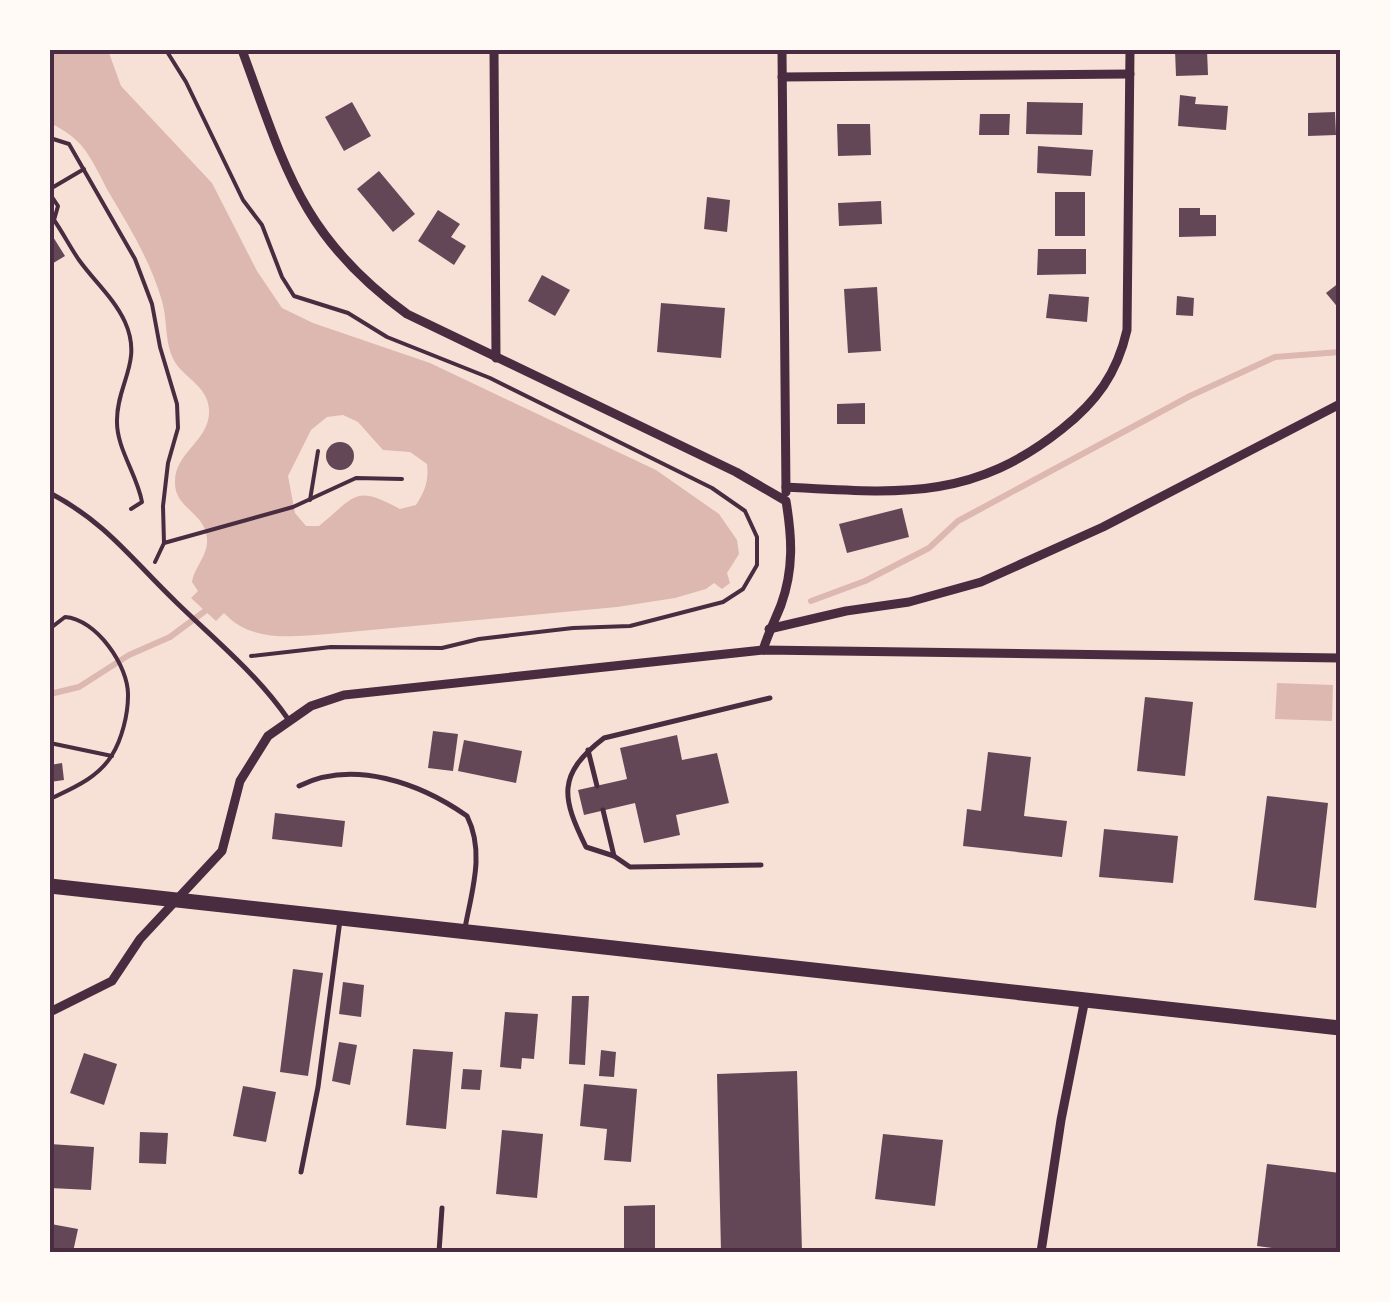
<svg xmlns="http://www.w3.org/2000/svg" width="1390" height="1302" viewBox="0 0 1390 1302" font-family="'Open Sans',sans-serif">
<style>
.water{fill:#dcb8b0;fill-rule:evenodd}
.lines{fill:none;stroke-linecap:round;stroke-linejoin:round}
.stream{stroke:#dcb8b0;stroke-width:6}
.building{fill:#644757}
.path{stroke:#4a2c40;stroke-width:4}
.service{stroke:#4a2c40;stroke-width:5}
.minor{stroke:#4a2c40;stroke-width:9}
.primary{stroke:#4a2c40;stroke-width:15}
.neatline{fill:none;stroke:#4a2c40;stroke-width:4}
</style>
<rect width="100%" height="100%" fill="#f7e1d7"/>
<g class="water">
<path d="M50,50H108L121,86L212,183L257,271L282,308L313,323L430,363L656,470L719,514L737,540L739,554L727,573L730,583L722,589L714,583L706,589L675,598L617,607L328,634C291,637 250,642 224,613L216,621L191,598L198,591L192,582C195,566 208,556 207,539C206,513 174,508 175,482C175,451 211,441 209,409C207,383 179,377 171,354C165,337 167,318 162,301C150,260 130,228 108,191C100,176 92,158 81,145C72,135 62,129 50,123ZM343,415L358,422L383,450L410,452L427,464C429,481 425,491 416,505L400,509C354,484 356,496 319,526H306L295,513L288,476L311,430L327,417Z"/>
<polygon points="1277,683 1333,685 1332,721 1275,719"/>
</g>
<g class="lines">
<g class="stream">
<polyline points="811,601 865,581 929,548 958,521 1190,396 1275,357 1340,352"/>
<polyline points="50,694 79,687 129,655 170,637 205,611"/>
</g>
</g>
<g class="building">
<polygon points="1175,50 1207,50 1208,75 1176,76"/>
<polygon points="1180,95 1196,97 1195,104 1228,106 1226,130 1178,126"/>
<polygon points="352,102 371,136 344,151 325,117"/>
<polygon points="1027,102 1083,103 1082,135 1026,134"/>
<polygon points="1335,112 1336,135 1308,136 1308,113"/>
<polygon points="980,114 1010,114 1009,135 979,135"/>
<polygon points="837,124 870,124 871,155 838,156"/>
<polygon points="1038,146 1093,150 1091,176 1037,173"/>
<polygon points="379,171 415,214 393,232 357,189"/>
<rect x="1055" y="192" width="30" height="44"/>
<polygon points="707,197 730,200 727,232 704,229"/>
<polygon points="881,201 882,224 839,226 838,203"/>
<polygon points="1179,208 1200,208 1200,215 1216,215 1216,236 1179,237"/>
<polygon points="438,210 460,224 451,237 466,246 454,265 418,241"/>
<polygon points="50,232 65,256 50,265"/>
<polygon points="1038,249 1086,249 1086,274 1037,275"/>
<polygon points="542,275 570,290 555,316 528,301"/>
<polygon points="1340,282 1340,310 1326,293"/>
<polygon points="877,287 881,351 848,353 844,289"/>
<polygon points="1049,294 1089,297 1087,322 1046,318"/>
<polygon points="1177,296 1194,298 1193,316 1176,315"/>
<polygon points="661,303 725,308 721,358 657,352"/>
<polygon points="865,403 865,424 837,424 837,404"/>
<circle cx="340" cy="456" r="14"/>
<polygon points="902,508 909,537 847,553 839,524"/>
<polygon points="1145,697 1193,702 1185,776 1137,771"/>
<polygon points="433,731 458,734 453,771 428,768"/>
<polygon points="677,735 682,760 717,753 729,803 676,815 680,835 644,843 635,803 584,815 578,790 627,779 620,748"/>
<polygon points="464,740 522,751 516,783 458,771"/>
<polygon points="988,752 1031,757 1024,816 1067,821 1062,857 963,846 967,809 981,811"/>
<polygon points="62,763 64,780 50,782 50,765"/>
<polygon points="1267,796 1328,803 1316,908 1254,900"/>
<polygon points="275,813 345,821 342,847 272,839"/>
<polygon points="1104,829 1178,836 1173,883 1099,877"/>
<polygon points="293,969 323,973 308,1076 280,1072"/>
<polygon points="343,982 364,985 361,1017 339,1014"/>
<polygon points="572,996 589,996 585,1065 569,1064"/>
<polygon points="505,1012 538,1014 534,1059 522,1058 521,1069 500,1067"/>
<polygon points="339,1042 357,1045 350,1085 332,1081"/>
<polygon points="413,1049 453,1052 446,1129 406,1125"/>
<polygon points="601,1050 616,1052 614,1077 599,1076"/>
<polygon points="84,1053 117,1064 104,1105 70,1093"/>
<polygon points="463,1069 482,1070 480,1090 461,1089"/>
<polygon points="797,1071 802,1252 721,1252 717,1074"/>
<polygon points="584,1084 637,1089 631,1162 604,1160 607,1129 580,1126"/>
<polygon points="243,1086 276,1092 266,1142 233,1136"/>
<polygon points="502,1130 543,1134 537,1198 496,1194"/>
<polygon points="140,1132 168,1133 166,1164 139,1163"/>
<polygon points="883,1134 943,1140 935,1206 875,1199"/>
<polygon points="50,1144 94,1147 91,1190 50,1188"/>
<polygon points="1267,1164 1340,1173 1340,1252 1303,1252 1257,1246"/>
<polygon points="655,1205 655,1252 624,1252 624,1206"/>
<polygon points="51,1224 78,1229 73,1252 50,1252"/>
</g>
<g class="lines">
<g class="path">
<polyline points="166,50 186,82 243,200 262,225 282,277 294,296 348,313 387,337 490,378 712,488 745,511 757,537 757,565 743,589 723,602 630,626 573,628 479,639 442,648 331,647 251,656"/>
<polyline points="50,138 69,144 135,259 152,304 160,347 177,404 178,428 168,463 163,506 164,543 155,562"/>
<polyline points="50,189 84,169"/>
<path d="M50,194L58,206L54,220C63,233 70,247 79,260C94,281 114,298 125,322C143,362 117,383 117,420C116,448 137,474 142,502L131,509"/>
<polyline points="310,500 318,451"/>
<polyline points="164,543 293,507 356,478 402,479"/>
<polyline points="50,743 112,756"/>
<path d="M50,799C73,788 98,778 112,755C122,739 128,714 128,696C129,666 96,619 65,617L52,627"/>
</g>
<g class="service">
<path d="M50,493C107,523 132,560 177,603C216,641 257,674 288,719"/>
<polyline points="588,750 597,786"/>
<path d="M299,786C353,759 420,783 467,816C485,852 472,890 465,928"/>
<polyline points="603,810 614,856"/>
<path d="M761,865L630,867L614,856L586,847C562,798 556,775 604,738L770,698"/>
<polyline points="301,1172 318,1087 340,920"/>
<polyline points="439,1252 442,1208"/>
</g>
<g class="minor">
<path d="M242,50C285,167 301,237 407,314L736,472L786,501C792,537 794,569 781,605C775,620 768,634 763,650"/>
<polyline points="494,50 496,358"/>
<polyline points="782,50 786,492"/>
<polyline points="782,77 1130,74"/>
<path d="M786,487C896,493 971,502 1062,429C1096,402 1117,374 1127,330L1130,50"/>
<polyline points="769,629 846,611 909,602 981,582 1103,527 1340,404"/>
<polyline points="50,1012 112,981 140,939 222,851 240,781 268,736 311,706 344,695 763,650 1340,658"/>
<polyline points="1041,1252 1061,1120 1085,999"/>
</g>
<polyline class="primary" points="50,886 1340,1028"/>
</g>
<rect width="1390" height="1302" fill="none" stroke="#fffaf5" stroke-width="105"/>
<rect x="52" y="52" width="1286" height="1198" class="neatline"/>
</svg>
